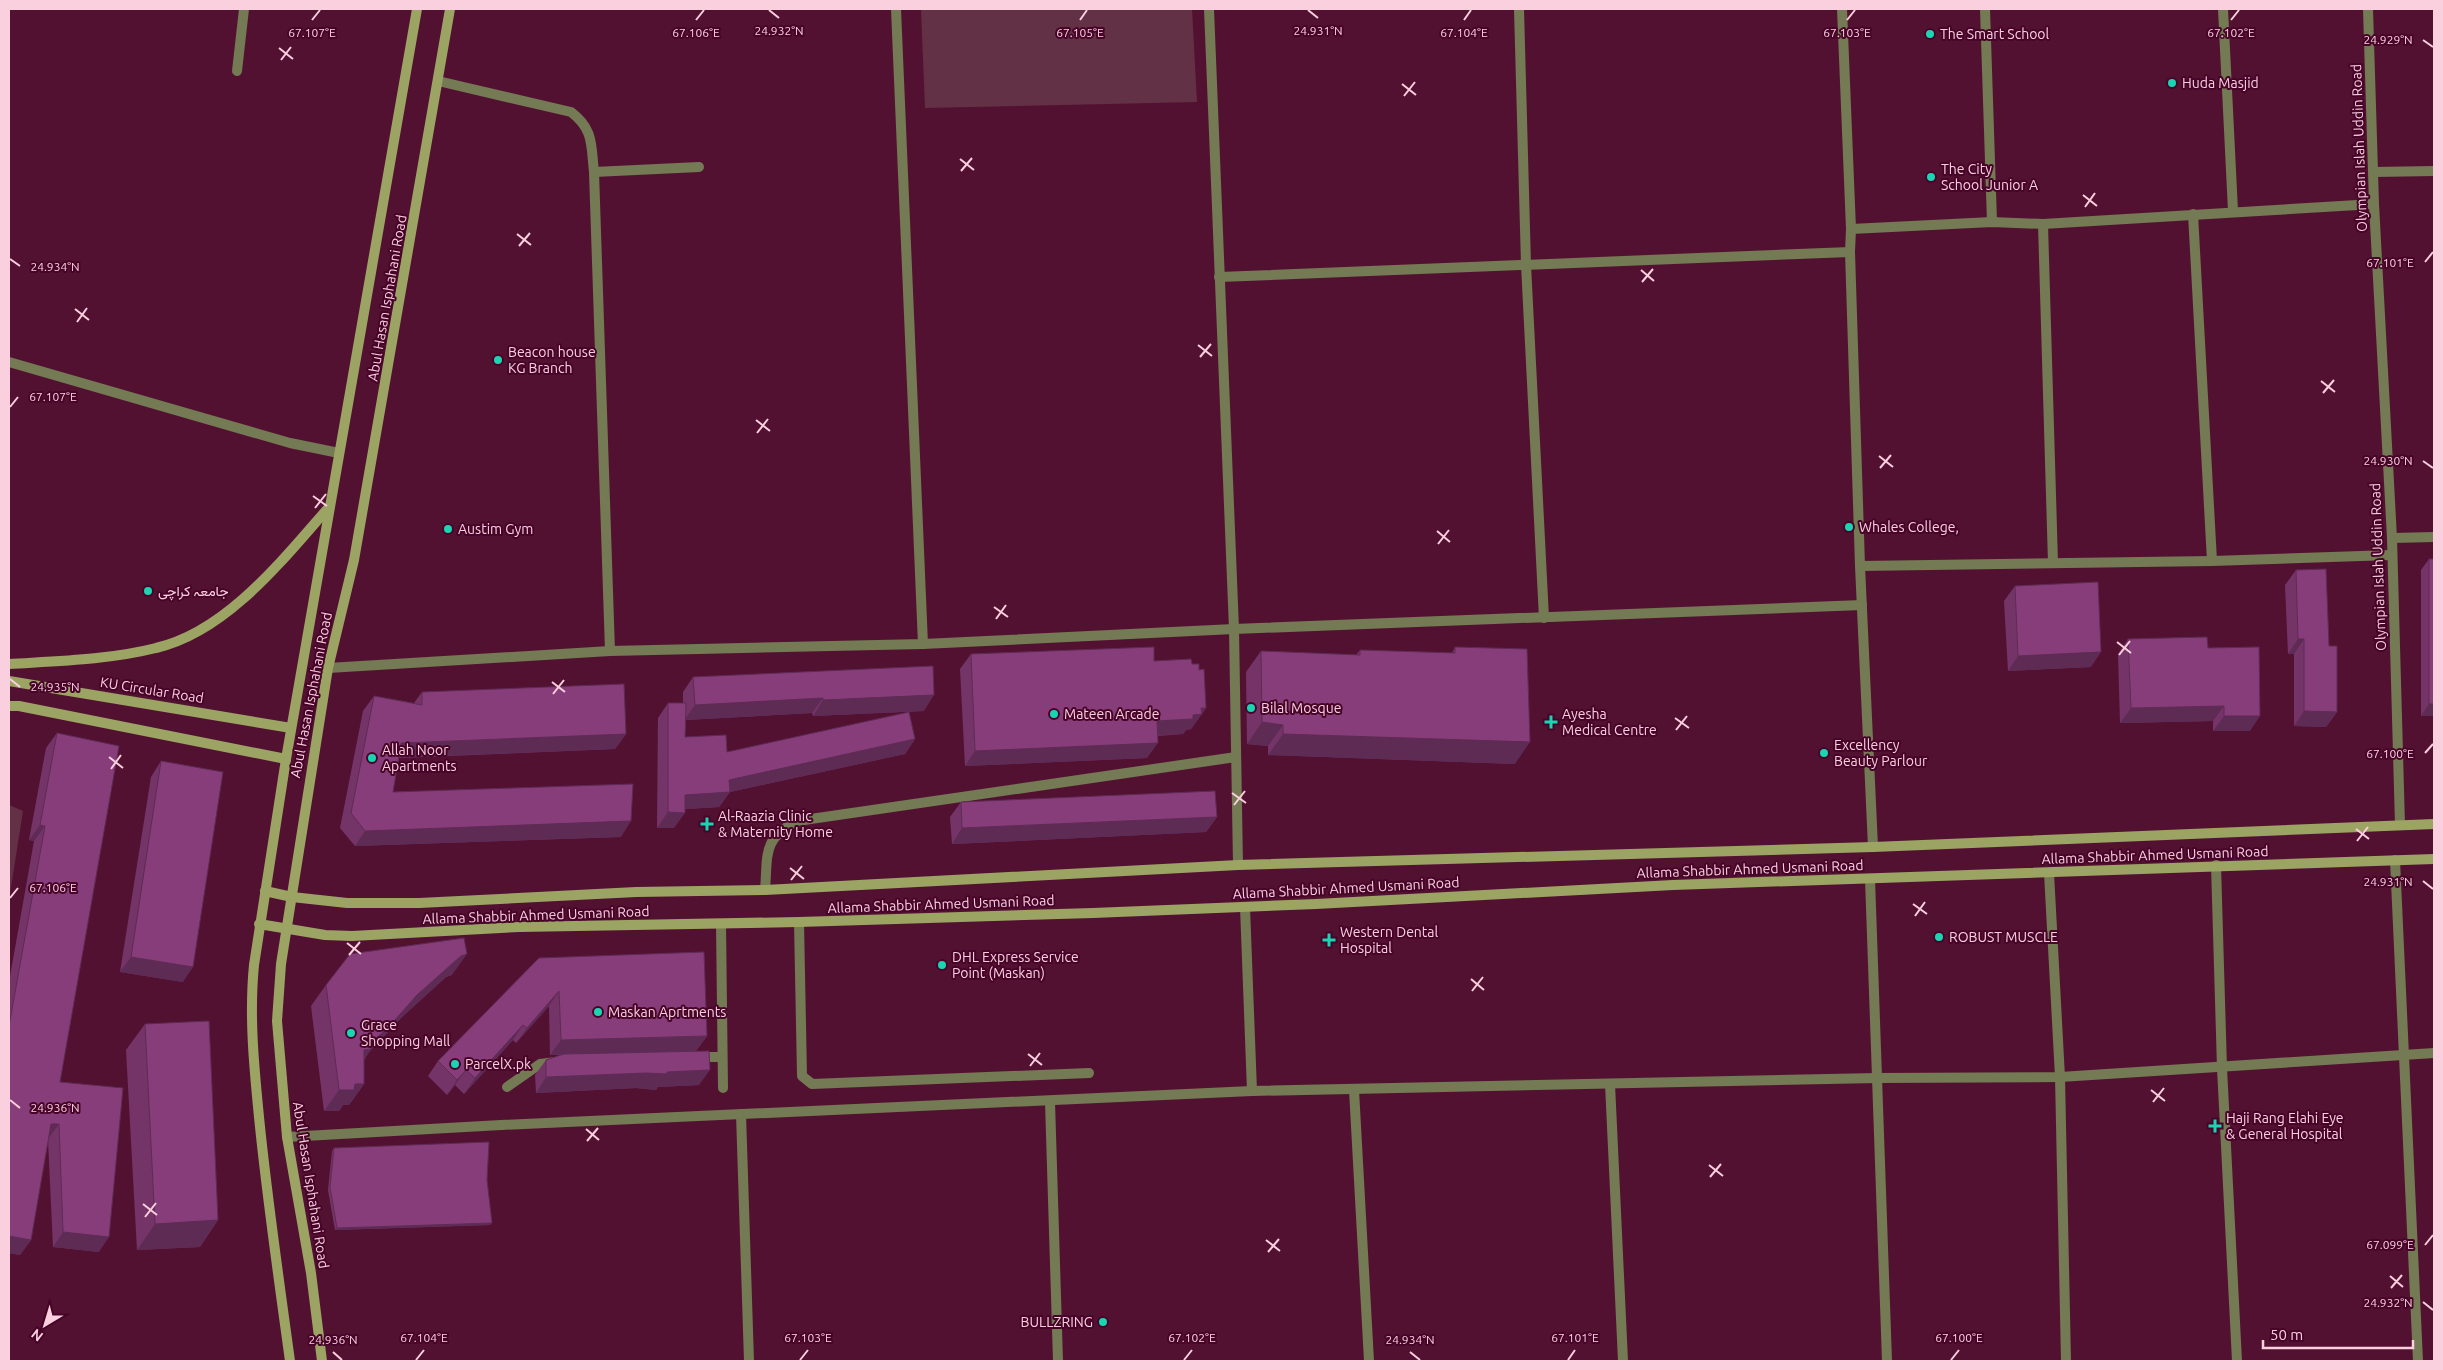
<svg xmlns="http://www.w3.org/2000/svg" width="2443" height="1370" viewBox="0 0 2443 1370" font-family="Ubuntu,Vazirmatn,sans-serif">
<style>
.green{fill:#633146}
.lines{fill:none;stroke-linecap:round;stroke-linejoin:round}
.minor{stroke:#747a53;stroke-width:10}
.secondary{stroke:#9ca464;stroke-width:10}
.wall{fill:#743468}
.shaded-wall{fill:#5e2b55}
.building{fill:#873d79;stroke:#5e2b55}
.ticks{fill:none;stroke:#fad0df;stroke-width:2}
.poi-dot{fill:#19d5b2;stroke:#470428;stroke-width:2}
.labels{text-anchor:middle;stroke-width:4;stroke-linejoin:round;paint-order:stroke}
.poi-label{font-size:14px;fill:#fad0df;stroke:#470428;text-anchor:start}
.street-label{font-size:14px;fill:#fad0df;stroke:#470428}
.ticks-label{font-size:12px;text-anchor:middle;fill:#fad0df;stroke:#470428;stroke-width:4;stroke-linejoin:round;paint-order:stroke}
</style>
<rect width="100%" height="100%" fill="#531132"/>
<g class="green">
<polygon points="921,9 1192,9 1197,102 925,108"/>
<polygon points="9,805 23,811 9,900"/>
</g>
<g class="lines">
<g class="minor">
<polyline points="896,9 923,644"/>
<polyline points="1209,9 1234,629 1238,865"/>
<polyline points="1519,9 1526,265 1544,618"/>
<polyline points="1842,9 1851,229 1850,252 1860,566 1873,847"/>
<polyline points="1985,9 1992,222"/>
<polyline points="2223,9 2233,211"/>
<polyline points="2368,9 2374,204 2392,538 2400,825"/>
<polyline points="237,71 244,9"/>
<path d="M438,81L571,112C594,129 591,146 594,172L610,651"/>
<polyline points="594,172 699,167"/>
<polyline points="2374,172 2434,171"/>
<polyline points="2193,214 2212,561"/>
<polyline points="2043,224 2053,563"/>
<polyline points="1851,229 1992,222 2043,224 2374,204"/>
<polyline points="1219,277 1850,252"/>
<polyline points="9,362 290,443 339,453"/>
<polyline points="2392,538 2434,537"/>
<polyline points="1860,566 2212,561 2391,555"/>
<polyline points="328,668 610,651 923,644 1234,629 1862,605"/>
<polyline points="2395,860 2418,1361"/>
<polyline points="2216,865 2222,1068 2237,1361"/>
<polyline points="2049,873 2060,1077 2066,1361"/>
<polyline points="1870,879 1887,1361"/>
<path d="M765,890C768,854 762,839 797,821L1236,757"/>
<polyline points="1245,907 1252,1091"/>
<polyline points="799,922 802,1076 812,1084 1089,1073"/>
<polyline points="721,924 723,1088"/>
<polyline points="696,1057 722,1057"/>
<polyline points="1610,1084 1623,1361"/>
<polyline points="507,1087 540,1064 556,1062"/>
<polyline points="1354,1090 1369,1361"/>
<polyline points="1050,1102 1058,1361"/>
<polyline points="741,1114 749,1361"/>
<polyline points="287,1137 501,1125 1252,1091 1877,1078 2060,1077 2434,1053"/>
</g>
<g class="secondary">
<path d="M9,664C58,661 108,660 156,648C227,632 284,558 330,506"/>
<polyline points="9,681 291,728"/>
<polyline points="9,706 19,706 286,759"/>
<polyline points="265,891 292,897 347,903 419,903 636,892 765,890 1238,865 1873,847 2434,824"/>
<polyline points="259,924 325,935 352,936 519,927 799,922 1093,913 1316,904 1673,885 2434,859"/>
<path d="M290,1361C279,1280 267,1198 259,1117C254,1066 249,1016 254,965L286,759L417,9"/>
<polyline points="322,1361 311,1273 287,1137 277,1021 281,964 328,668 354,560 450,9"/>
</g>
</g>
<g class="wall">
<polygon points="2429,559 2434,716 2421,716 2421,570"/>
<polygon points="2296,570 2329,646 2337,712 2326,727 2294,726 2294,654 2288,654 2285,585"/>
<polygon points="2015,586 2091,667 2008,671 2004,601"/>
<polygon points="2128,639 2208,648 2250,731 2213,731 2213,721 2120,723 2118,654"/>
<polygon points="1455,647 1515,764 1268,755 1268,746 1247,744 1246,672 1261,651 1356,655 1360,650 1452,653"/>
<polygon points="971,654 1154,661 1199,670 1206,708 1191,729 1186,730 1183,734 1158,736 1147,758 965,766 960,669"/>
<polygon points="693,677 924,711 813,716 812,713 686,720 685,737 727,752 915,739 905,754 730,792 719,807 685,809 674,828 657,828 658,718 668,703 683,703 683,692"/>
<polygon points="422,692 626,734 615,749 399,758 393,792 621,837 355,846 340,828 363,711 374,696 414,703"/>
<polygon points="57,733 60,1082 99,1252 53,1247 48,1140 31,1240 20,1255 9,1253 9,982 34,841 29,840 46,748"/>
<polygon points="161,761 183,982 120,972 151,777"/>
<polygon points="961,802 1217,817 1206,832 952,844 950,817"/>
<polygon points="539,958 707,1036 696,1051 699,1085 658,1087 656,1090 636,1088 536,1093 535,1075 546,1060 560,1055 550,1055 549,1006 516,1043 513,1040 464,1094 455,1085 447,1095 428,1076 438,1061"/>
<polygon points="452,975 446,977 402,1017 369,1052 364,1060 364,1084 349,1105 343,1105 339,1111 324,1111 311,1006 326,985"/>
<polygon points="145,1024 218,1220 200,1247 137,1250 126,1050"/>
<polygon points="334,1148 487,1180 490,1225 335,1230 328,1190 332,1151"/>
</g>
<g class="shaded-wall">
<polygon points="2298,639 2304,639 2294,654 2288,654"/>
<polygon points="2101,652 2091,667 2008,671 2018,656"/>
<polygon points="934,695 924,711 813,716 823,700"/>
<polygon points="823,698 812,713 684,720 695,705"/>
<polygon points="2429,704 2434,704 2434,716 2421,716"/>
<polygon points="2224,706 2213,721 2120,723 2131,708"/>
<polygon points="1201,708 1206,708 1191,729 1186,730 1183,734 1146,736 1157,721 1193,715"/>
<polygon points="2304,711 2337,712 2326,727 2294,726"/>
<polygon points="2224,716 2260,716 2250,731 2213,731"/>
<polygon points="1262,722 1283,725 1268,746 1247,744"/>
<polygon points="626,734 615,749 390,758 401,743"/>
<polygon points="1283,734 1530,742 1515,764 1268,755"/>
<polygon points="915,739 905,754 730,792 719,807 674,810 685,795 729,780"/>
<polygon points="1158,743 1147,758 965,766 975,751"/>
<polygon points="668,812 685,813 674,828 657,828"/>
<polygon points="1217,817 1206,832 952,844 962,828"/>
<polygon points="631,821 621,837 355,846 365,831"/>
<polygon points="40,825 45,826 34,841 29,840"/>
<polygon points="467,954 452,975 446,977 402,1017 369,1052 356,1070 349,1071 370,1043 417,995 461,956"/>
<polygon points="131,957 193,967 183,982 120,972"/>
<polygon points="559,991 549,1006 516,1043 527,1028"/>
<polygon points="523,1025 513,1040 464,1094 475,1078"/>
<polygon points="707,1036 696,1051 550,1055 561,1040"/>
<polygon points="466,1070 455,1085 447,1095 457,1080"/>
<polygon points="710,1070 699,1085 658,1087 656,1090 636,1088 536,1093 546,1077"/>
<polygon points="355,1084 364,1084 349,1105 343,1105 339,1111 324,1111 339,1090"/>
<polygon points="51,1124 59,1124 48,1139"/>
<polygon points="218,1220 200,1247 137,1250 155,1224"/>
<polygon points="492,1223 490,1225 335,1230 337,1228"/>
<polygon points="63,1232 109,1237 99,1252 53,1247"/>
<polygon points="9,1236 31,1240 20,1255 9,1253"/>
</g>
<g class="building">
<rect x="2429" y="559" width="5" height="145"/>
<polygon points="2326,569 2329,646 2337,646 2337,712 2304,711 2304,639 2298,639 2296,570"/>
<polygon points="2098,582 2101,652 2018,656 2015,586"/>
<polygon points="2207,637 2208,648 2259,647 2260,716 2224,716 2224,706 2131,708 2128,639"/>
<polygon points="1154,647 1154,661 1191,659 1192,664 1199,664 1199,670 1204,669 1206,708 1201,708 1202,714 1193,715 1193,719 1157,721 1158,743 975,751 971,654"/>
<polygon points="1455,647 1527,649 1530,742 1283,734 1283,725 1262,722 1261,651 1360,655 1360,650 1455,653"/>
<polygon points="933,666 934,695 823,700 823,698 695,705 693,677"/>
<polygon points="624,684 626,734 401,743 393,792 633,784 631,821 365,831 351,813 374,696 422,705 422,692"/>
<polygon points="668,703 686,703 685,737 726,735 727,752 909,712 915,739 729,780 730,792 685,795 685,813 668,812"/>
<polygon points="57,733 119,746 60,1082 123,1088 109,1237 63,1232 59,1124 51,1124 31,1240 9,1236 9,1026 45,826 40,825"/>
<polygon points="161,761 223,772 193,967 131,957"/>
<polygon points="1215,791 1217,817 962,828 961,802"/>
<polygon points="464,938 467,954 461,956 417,995 387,1029 370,1043 371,1049 364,1050 364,1084 355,1084 354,1090 339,1090 326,985 350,954"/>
<polygon points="704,952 707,1036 561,1040 559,991 527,1028 523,1025 475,1078 466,1070 457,1080 438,1061 539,958"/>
<polygon points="209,1021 218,1220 155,1224 145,1024"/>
<polygon points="709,1051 710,1070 667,1072 667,1074 646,1073 546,1077 546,1060 564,1054"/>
<polygon points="489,1142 487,1180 492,1223 337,1228 330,1187 334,1148"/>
</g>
<path class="ticks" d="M769,10L779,18M1308,10L1318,18M312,20L320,10M696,20L704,10M1080,20L1087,10M1464,20L1471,10M1847,20L1855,10M2231,20L2239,10M2423,40L2433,47M279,48L293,59M281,60L291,47M1402,84L1416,95M1404,96L1415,82M960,159L974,170M961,171L972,158M2083,195L2097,206M2085,207L2095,193M517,234L531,245M519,246L530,233M10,259L20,266M2425,262L2433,252M1641,270L1654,281M1642,282L1653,269M75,309L89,320M77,322L87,308M1198,345L1212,356M1200,357L1211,344M2321,381L2335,392M2323,393L2334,380M10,407L18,397M756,420L770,431M757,433L768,419M1879,456L1893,467M2423,461L2433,468M1880,468L1891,455M313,496L327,506M315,508L326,494M1437,531L1450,542M1438,544L1449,530M994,607L1008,617M996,619L1006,605M2117,642L2131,653M2119,655L2130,641M10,679L20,687M552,682L565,692M553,694L564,680M1675,718L1689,728M1676,730L1687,716M2425,753L2433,744M109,757L123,768M111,769L121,755M1232,793L1246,803M1234,805L1245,791M2356,829L2369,839M2357,841L2368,827M790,868L804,879M791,880L802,866M2423,881L2433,889M10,898L18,888M1913,904L1927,914M1915,916L1925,902M347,943L361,954M349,955L360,942M1471,979L1484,990M1472,991L1483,977M1028,1054L1042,1065M1030,1066L1040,1053M2151,1090L2165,1101M10,1100L20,1108M2153,1102L2164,1088M586,1129L599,1140M587,1141L598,1128M1709,1165L1723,1176M1710,1177L1721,1164M143,1204L157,1215M145,1217L156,1203M1266,1240L1280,1251M2425,1245L2433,1235M1268,1252L1279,1239M2390,1276L2403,1287M2391,1288L2402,1275M2423,1302L2433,1310M333,1352L342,1360M1410,1352L1420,1360M416,1360L424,1350M800,1360L808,1350M1184,1360L1192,1350M1568,1360L1575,1350M1951,1360L1959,1350"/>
<g class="poi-dot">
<circle cx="1930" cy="34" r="5"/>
<circle cx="2172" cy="83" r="5"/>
<circle cx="1931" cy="177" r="5"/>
<circle cx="498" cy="360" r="5"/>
<circle cx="1849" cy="527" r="5"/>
<circle cx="448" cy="529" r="5"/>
<circle cx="148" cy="591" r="5"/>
<circle cx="1251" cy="708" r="5"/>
<circle cx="1054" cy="714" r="5"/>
<path d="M1548.5 714.5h5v5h5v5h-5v5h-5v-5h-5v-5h5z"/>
<circle cx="1824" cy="753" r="5"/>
<circle cx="372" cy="758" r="5"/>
<path d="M704.5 816.5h5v5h5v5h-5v5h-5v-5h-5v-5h5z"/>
<circle cx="1939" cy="937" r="5"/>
<path d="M1326.5 932.5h5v5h5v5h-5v5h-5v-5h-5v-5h5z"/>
<circle cx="942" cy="965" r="5"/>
<circle cx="598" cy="1012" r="5"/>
<circle cx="351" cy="1033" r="5"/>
<circle cx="455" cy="1064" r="5"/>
<path d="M2212.5 1118.5h5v5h5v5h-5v5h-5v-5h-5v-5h5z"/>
<circle cx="1103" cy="1322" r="5"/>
</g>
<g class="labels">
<g class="poi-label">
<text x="1940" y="39">The Smart School</text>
<text x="2182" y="88">Huda Masjid</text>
<text x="1941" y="174">The City<tspan x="1941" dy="16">School Junior A</tspan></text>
<text x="508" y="357">Beacon house<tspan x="508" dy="16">KG Branch</tspan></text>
<text x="1859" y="532">Whales College,</text>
<text x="458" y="534">Austim Gym</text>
<text x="158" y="596">جامعہ کراچی</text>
<text x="1261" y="713">Bilal Mosque</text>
<text x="1064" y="719">Mateen Arcade</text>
<text x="1562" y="719">Ayesha<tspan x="1562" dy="16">Medical Centre</tspan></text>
<text x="1834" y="750">Excellency<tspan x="1834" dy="16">Beauty Parlour</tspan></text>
<text x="382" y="755">Allah Noor<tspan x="382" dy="16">Apartments</tspan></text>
<text x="718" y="821">Al-Raazia Clinic<tspan x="718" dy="16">&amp; Maternity Home</tspan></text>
<text x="1340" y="937">Western Dental<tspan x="1340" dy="16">Hospital</tspan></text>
<text x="1949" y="942">ROBUST MUSCLE</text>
<text x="952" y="962">DHL Express Service<tspan x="952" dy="16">Point (Maskan)</tspan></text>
<text x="608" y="1017">Maskan Aprtments</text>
<text x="361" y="1030">Grace<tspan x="361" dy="16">Shopping Mall</tspan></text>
<text x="465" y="1069">ParcelX.pk</text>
<text x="2226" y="1123">Haji Rang Elahi Eye<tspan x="2226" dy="16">&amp; General Hospital</tspan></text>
<text x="1093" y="1327" text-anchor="end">BULLZRING</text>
</g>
<g class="street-label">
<text transform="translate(2359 148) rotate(-92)" y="5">Olympian Islah Uddin Road</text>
<text transform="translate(387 298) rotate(-80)" y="5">Abul Hasan Isphahani Road</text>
<text transform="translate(2378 567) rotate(-92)" y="5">Olympian Islah Uddin Road</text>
<text transform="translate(152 690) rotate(9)" y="5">KU Circular Road</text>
<text transform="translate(311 695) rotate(-79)" y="5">Abul Hasan Isphahani Road</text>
<text transform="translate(2155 855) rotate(-2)" y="5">Allama Shabbir Ahmed Usmani Road</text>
<text transform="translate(1750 869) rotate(-2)" y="5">Allama Shabbir Ahmed Usmani Road</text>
<text transform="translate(1346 888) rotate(-3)" y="5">Allama Shabbir Ahmed Usmani Road</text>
<text transform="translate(941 904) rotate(-2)" y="5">Allama Shabbir Ahmed Usmani Road</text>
<text transform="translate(536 915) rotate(-2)" y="5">Allama Shabbir Ahmed Usmani Road</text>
<text transform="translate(311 1185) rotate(81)" y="5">Abul Hasan Isphahani Road</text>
</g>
</g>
<g class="ticks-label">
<text x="779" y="35">24.932°N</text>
<text x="1318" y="35">24.931°N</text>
<text x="312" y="37">67.107°E</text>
<text x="696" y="37">67.106°E</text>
<text x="1080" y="37">67.105°E</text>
<text x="1464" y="37">67.104°E</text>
<text x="1847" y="37">67.103°E</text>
<text x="2231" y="37">67.102°E</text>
<text x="2388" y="44">24.929°N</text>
<text x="2390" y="267">67.101°E</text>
<text x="55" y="271">24.934°N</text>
<text x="53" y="401">67.107°E</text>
<text x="2388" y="465">24.930°N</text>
<text x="55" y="691">24.935°N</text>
<text x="2390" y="758">67.100°E</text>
<text x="2388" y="886">24.931°N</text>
<text x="53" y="892">67.106°E</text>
<text x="55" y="1112">24.936°N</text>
<text x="2390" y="1249">67.099°E</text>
<text x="2388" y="1307">24.932°N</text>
<text x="424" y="1342">67.104°E</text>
<text x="808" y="1342">67.103°E</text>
<text x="1192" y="1342">67.102°E</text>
<text x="1575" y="1342">67.101°E</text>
<text x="1959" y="1342">67.100°E</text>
<text x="333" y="1344">24.936°N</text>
<text x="1410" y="1344">24.934°N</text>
</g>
<rect width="2443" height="1370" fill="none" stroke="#fad0df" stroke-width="20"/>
<g transform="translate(45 1325) rotate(218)" stroke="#470428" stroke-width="4" paint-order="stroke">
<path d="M0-4L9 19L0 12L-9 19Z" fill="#fad0df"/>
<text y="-8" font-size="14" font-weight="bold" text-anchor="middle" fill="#fad0df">N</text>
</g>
<path d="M2263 1340v8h150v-8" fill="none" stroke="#fad0df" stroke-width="2.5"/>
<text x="2270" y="1340" font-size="15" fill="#fad0df" stroke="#470428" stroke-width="4" paint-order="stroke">50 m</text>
</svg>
